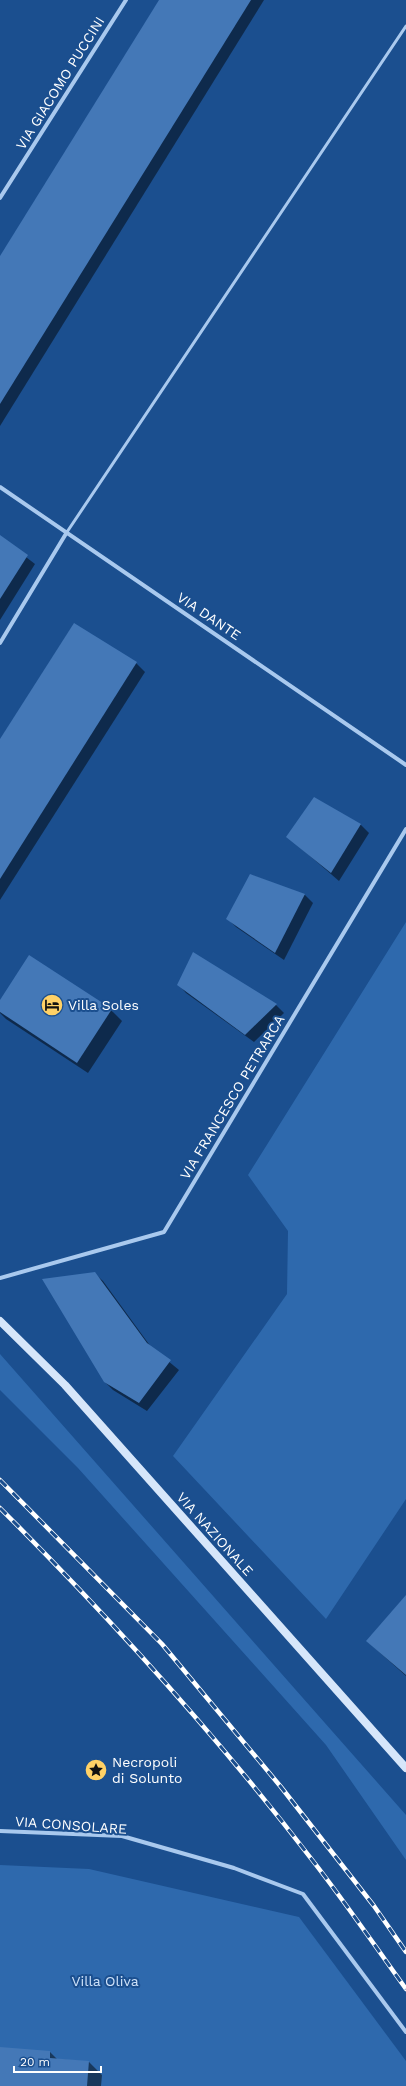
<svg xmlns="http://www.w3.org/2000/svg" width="406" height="2086" viewBox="0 0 406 2086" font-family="'Work Sans',sans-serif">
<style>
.green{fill:#2e69ad}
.shadow{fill:#0007}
.building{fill:#4478b7}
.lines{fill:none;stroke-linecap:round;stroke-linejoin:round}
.service{stroke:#a9c9ee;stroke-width:3}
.minor{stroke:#a9c9ee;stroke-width:4}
.secondary{stroke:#d6e6fa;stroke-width:8}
.rail-casing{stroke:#fff;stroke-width:4.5}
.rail{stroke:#1b4f8f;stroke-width:3;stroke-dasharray:9;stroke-linecap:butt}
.labels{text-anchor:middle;stroke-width:4;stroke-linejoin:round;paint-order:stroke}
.street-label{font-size:14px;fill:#fff;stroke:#1b4f8f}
.poi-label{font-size:14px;fill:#fff;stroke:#1b4f8f;text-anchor:start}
.park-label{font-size:14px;fill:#cfe3fa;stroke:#1b4f8f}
</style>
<rect width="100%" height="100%" fill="#1b4f8f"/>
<g class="green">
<polygon points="406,922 406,1499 326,1619 173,1456 287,1294 288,1231 248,1175"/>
<polygon points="0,1354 406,1815 406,1860 326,1745 78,1468 0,1390"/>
<polygon points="0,1865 89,1869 299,1917 406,2061 406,2086 0,2086"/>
</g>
<g class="shadow">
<polygon points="161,0 264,0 0,426 0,258"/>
<polygon points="0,537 35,564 0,620"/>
<polygon points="74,624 136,663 145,672 0,900 0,741"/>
<polygon points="314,799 361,825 369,833 339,881 288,837"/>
<polygon points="251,875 305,895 313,903 284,960 236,927 227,918"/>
<polygon points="178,984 276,1005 284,1013 254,1042 186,993"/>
<polygon points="0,1002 111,1010 122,1021 88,1073 6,1019 0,1013"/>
<polygon points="94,1273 103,1281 151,1347 179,1370 147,1411 113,1390 104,1381"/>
<polygon points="406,1596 406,1676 367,1641"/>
<polygon points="0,2048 50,2052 57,2059 89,2062 102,2075 101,2086 0,2086"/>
</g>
<g class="building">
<polygon points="159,0 251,0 0,404 0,256"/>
<polygon points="0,535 28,555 0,599"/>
<polygon points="74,623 137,662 0,879 0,739"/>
<polygon points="314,797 361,824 331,873 286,837"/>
<polygon points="250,874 305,894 275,953 226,919"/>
<polygon points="193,952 277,1004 245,1035 177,985"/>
<polygon points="29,955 112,1009 77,1063 0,1012 0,1000"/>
<polygon points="95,1272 147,1343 171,1360 139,1403 104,1382 42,1279"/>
<polygon points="406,1595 406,1675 366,1641"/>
<polygon points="0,2047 50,2051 50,2058 89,2061 87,2086 0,2086"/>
</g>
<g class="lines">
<polyline class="service" points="67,532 406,26"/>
<g class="minor">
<polyline points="0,198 126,0"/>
<polyline points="0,487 406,765"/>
<polyline points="0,643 67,532"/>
<polyline points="0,1278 164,1232 406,829"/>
<polyline points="0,1831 122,1836 234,1868 303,1894 406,2032"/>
</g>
<polyline class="secondary" points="0,1321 65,1385 406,1768"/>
<g class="rail-casing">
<g id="rail">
<polyline points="0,1480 162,1644 281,1787 374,1906 406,1952"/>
<path d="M0,1508C111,1619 217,1736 313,1861C345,1902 375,1946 406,1989"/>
</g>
</g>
<use href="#rail" class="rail"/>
</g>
<defs>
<g id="hotel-disc" transform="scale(1.15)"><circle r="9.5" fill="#ffd166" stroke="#1b4f8f"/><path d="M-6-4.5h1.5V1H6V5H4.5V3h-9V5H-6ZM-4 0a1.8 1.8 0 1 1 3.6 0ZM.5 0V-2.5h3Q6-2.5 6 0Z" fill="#111"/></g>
<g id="sight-disc" transform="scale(1.15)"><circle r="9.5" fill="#ffd166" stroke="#1b4f8f"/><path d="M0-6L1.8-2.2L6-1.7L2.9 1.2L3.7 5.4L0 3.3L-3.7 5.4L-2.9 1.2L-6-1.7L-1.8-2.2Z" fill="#111"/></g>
</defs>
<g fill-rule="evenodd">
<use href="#hotel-disc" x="52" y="1005"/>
<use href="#sight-disc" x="96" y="1770"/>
</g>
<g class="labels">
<g class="street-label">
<text transform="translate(60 83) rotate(-58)" y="5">VIA GIACOMO PUCCINI</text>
<text transform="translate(209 616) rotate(34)" y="5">VIA DANTE</text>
<text transform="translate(232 1097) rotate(-59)" y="5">VIA FRANCESCO PETRARCA</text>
<text transform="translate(215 1534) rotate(48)" y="5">VIA NAZIONALE</text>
<text transform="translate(71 1825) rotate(4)" y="5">VIA CONSOLARE</text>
</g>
<g class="poi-label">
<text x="68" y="1010">Villa Soles</text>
<text x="112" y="1767">Necropoli<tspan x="112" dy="16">di Solunto</tspan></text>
</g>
<g class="park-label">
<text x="105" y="1986">Villa Oliva</text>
</g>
</g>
<path d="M14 2066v6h87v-6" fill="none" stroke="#ffffff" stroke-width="2"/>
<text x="20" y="2066" font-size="12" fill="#ffffff" stroke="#1b4f8f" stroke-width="3" paint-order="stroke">20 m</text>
</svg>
